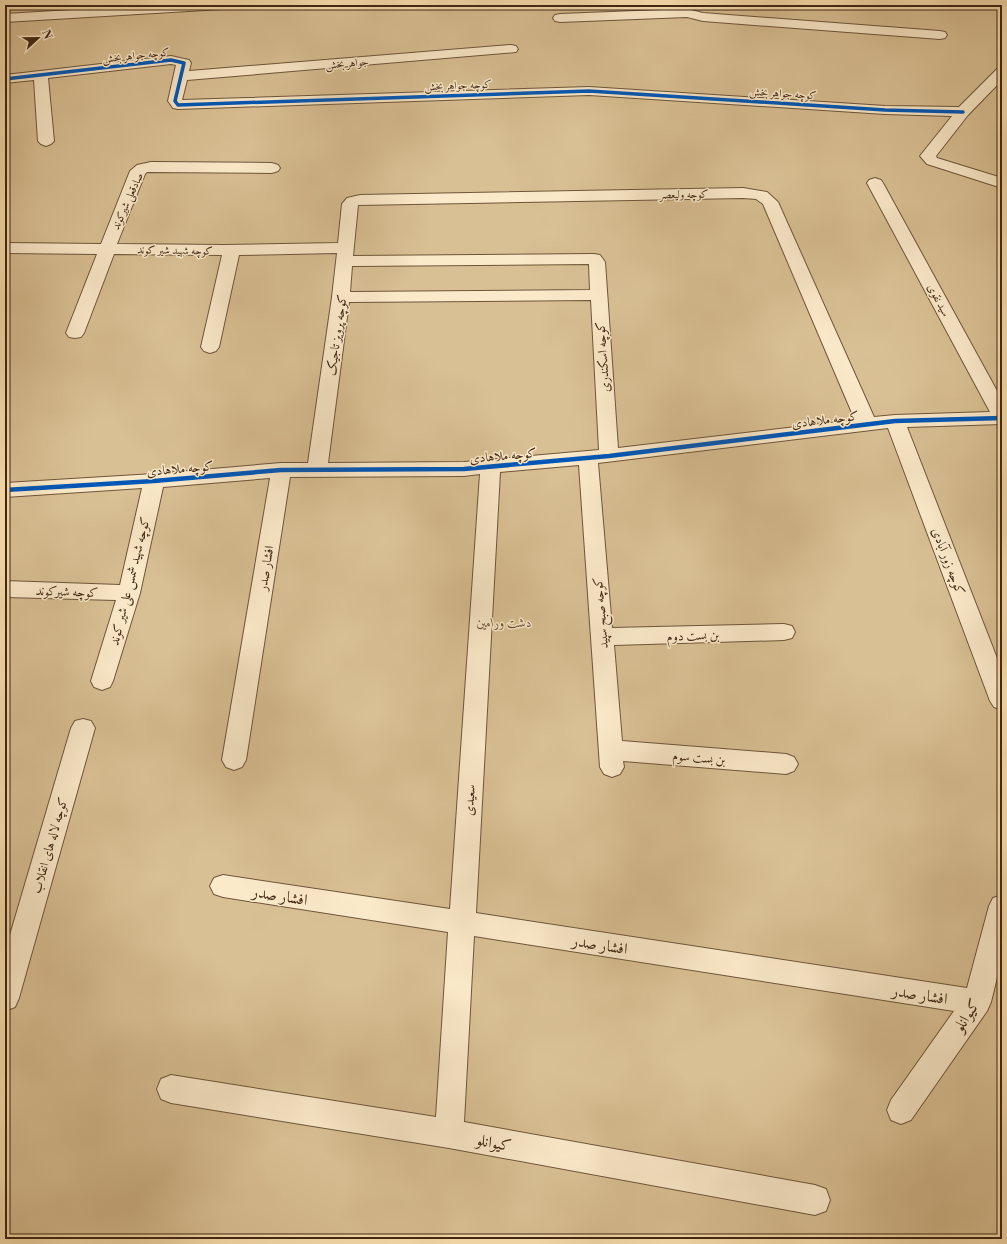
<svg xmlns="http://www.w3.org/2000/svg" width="1007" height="1244" viewBox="0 0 1007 1244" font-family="'Libre Bodoni',Amiri,serif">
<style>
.green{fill:#d9c094;stroke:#8c7454}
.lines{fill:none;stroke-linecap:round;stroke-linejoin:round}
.minor-casing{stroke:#6e553a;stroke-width:2}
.minor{fill:#fbeaca;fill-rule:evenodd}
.cycleway-far1-casing{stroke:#fbeaca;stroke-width:5}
.cycleway-casing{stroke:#fbeaca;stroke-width:7}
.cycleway-far1{stroke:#0057b8;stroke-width:3.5}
.cycleway{stroke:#0057b8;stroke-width:4.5}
.labels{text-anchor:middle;stroke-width:3;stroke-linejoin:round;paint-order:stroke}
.far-street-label{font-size:11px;fill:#3f2714;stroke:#fbeaca}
.street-label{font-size:13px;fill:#3f2714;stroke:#fbeaca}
.park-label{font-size:13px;font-style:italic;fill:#664d34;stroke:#fbeaca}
.near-street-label{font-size:16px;fill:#3f2714;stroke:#fbeaca}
</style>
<rect width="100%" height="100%" fill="#f9dfae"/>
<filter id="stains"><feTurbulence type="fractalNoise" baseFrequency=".005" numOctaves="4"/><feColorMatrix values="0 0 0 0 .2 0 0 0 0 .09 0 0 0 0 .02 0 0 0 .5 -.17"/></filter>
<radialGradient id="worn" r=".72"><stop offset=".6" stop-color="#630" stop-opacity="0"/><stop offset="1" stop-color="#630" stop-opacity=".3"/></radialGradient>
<rect class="green" x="5" y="5" width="997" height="1234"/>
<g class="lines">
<g class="minor-casing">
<g id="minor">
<polygon points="155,5 229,5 227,8 222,9 5,22 5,14"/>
<polygon points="687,9 703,13 940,31 945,32 947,35 945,38 940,39 703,21 687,17 560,22 555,21 553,18 555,15 560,14"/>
<polygon points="511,45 516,46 518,49 516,52 187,80 182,100 589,87 885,106 959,107 997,69 1002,68 1002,80 968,115 936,156 937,158 1002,178 1002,188 927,164 920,156 952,116 885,114 589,95 178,109 173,108 168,101 176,65 171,64 48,78 54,141 51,144 46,146 41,144 38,141 34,80 5,83 5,75 171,56 189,60 191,63 189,71"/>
<path d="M151,162L272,163L278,165L280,168L278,171L272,173L147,172L145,174L117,244L224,245L338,243L342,204L347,198L360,195L743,188L767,192L778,202L874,417L895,415L990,412L867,183L869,180L875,178L881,180L883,183L1002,400V424L907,427L1002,671V710L994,707L990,701L888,428L598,463L612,628L784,624L792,626L795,632L792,638L784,640L614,645L622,741L786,754L794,757L798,764L794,771L786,774L623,761L624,767L620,774L612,777L604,774L600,767L579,465L500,472L476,913L967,988L989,906L993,898L1002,895V957L991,1002L987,1011L911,1120L901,1124L891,1120L887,1110L891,1100L954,1011L474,936L464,1122L815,1185L826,1189L830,1200L826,1211L815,1215L449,1148L171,1103L161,1099L157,1089L161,1079L171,1075L436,1117L448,932L223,897L214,894L210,886L214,878L223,875L450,909L480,474L464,476L290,477L246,760L242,767L234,770L226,767L222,760L270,478L163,487L140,593L113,681L110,687L102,690L94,687L91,681L116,600L5,597V581L120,585L142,488L5,497V483L154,474L281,463H308L332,297L337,253L239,255L219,347L216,351L210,353L204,351L201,347L222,255L114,254L84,333L81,337L75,338L69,337L66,333L97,254L5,253V243L101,244L130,171L137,165ZM743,198L756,199L763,204L855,420L618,448L605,262L600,255L594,254L353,256L358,205ZM589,264L590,290L350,292L352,266ZM591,300L599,450L464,462L328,463L349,302Z"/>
<polygon points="83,719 91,721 95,728 19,998 15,1007 5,1011 5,952 71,728 75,721"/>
</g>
</g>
<use href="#minor" class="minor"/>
<g class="cycleway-far1-casing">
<polyline id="cycleway-far1" points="5,79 171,60 184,63 175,101 178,105 589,91 885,110 963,112"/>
</g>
<g class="cycleway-casing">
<polyline id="cycleway" points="5,490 154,481 281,470 464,469 609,456 895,421 1002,418"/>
</g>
<use href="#cycleway-far1" class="cycleway-far1"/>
<use href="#cycleway" class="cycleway"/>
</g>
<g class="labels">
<g class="far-street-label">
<text transform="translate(136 55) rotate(-6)" y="4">کوچه جواهر بخش</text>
<text transform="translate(347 63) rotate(-5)" y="4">جواهر بخش</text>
<text transform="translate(458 85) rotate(-2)" y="4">کوچه جواهر بخش</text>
<text transform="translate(783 93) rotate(4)" y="4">کوچه جواهر بخش</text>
<text transform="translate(684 194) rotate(-1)" y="4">کوچه ولیعصر</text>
<text transform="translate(127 201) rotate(-66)" y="4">صادقعلی شیرکوند</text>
<text transform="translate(175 250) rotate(1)" y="4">کوچه شهید شیر کوند</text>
<text transform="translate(939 300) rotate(62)" y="4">سید نقوی</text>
</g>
<g class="street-label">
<text transform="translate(336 335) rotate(-82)" y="5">کوچه پرویز تاجیک</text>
<text transform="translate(602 357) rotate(-94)" y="5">کوچه اسکندری</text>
<text transform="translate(825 419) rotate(-7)" y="5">کوچه ملاهادی</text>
<text transform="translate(503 455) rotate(-5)" y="5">کوچه ملاهادی</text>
<text transform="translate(180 468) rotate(-5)" y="5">کوچه ملاهادی</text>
<text transform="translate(949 561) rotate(69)" y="5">کوچه زور آبادی</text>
<text transform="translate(265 568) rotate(-81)" y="5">افشار صدر</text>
<text transform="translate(129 581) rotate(-76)" y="5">کوچه شهید شمس علی شیر کوند</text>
<text transform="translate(67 591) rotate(2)" y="5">کوچه شیرکوند</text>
<text transform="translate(600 613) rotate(-95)" y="5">کوچه صبح سپید</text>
<text transform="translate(693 635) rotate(-2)" y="5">بن بست دوم</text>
<text transform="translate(699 757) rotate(5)" y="5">بن بست سوم</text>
<text transform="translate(469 800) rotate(-86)" y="5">سعیدی</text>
<text transform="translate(49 845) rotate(-74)" y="5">کوچه لاله های انقلاب</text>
</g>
<g class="park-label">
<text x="504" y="627">دشت ورامین</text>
</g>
<g class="near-street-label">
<text transform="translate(280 895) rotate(9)" y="6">افشار صدر</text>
<text transform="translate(600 944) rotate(9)" y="6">افشار صدر</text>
<text transform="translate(920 994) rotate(9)" y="6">افشار صدر</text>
<text transform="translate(966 1015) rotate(-58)" y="6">کیوانلو</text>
<text transform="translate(494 1142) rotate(10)" y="6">کیوانلو</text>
</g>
</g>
<rect width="1007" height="1244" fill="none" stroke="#f9dfae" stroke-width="20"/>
<rect x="6" y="6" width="995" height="1232" fill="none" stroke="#3f2714" stroke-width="2"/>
<rect x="10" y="10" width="987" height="1224" fill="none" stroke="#3f2714"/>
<g transform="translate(38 38) rotate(68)" stroke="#fbeaca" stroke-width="3" paint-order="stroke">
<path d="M0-3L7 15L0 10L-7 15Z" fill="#3f2714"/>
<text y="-6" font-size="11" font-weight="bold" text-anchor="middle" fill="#3f2714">N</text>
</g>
<rect width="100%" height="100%" filter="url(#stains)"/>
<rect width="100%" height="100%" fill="url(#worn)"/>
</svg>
